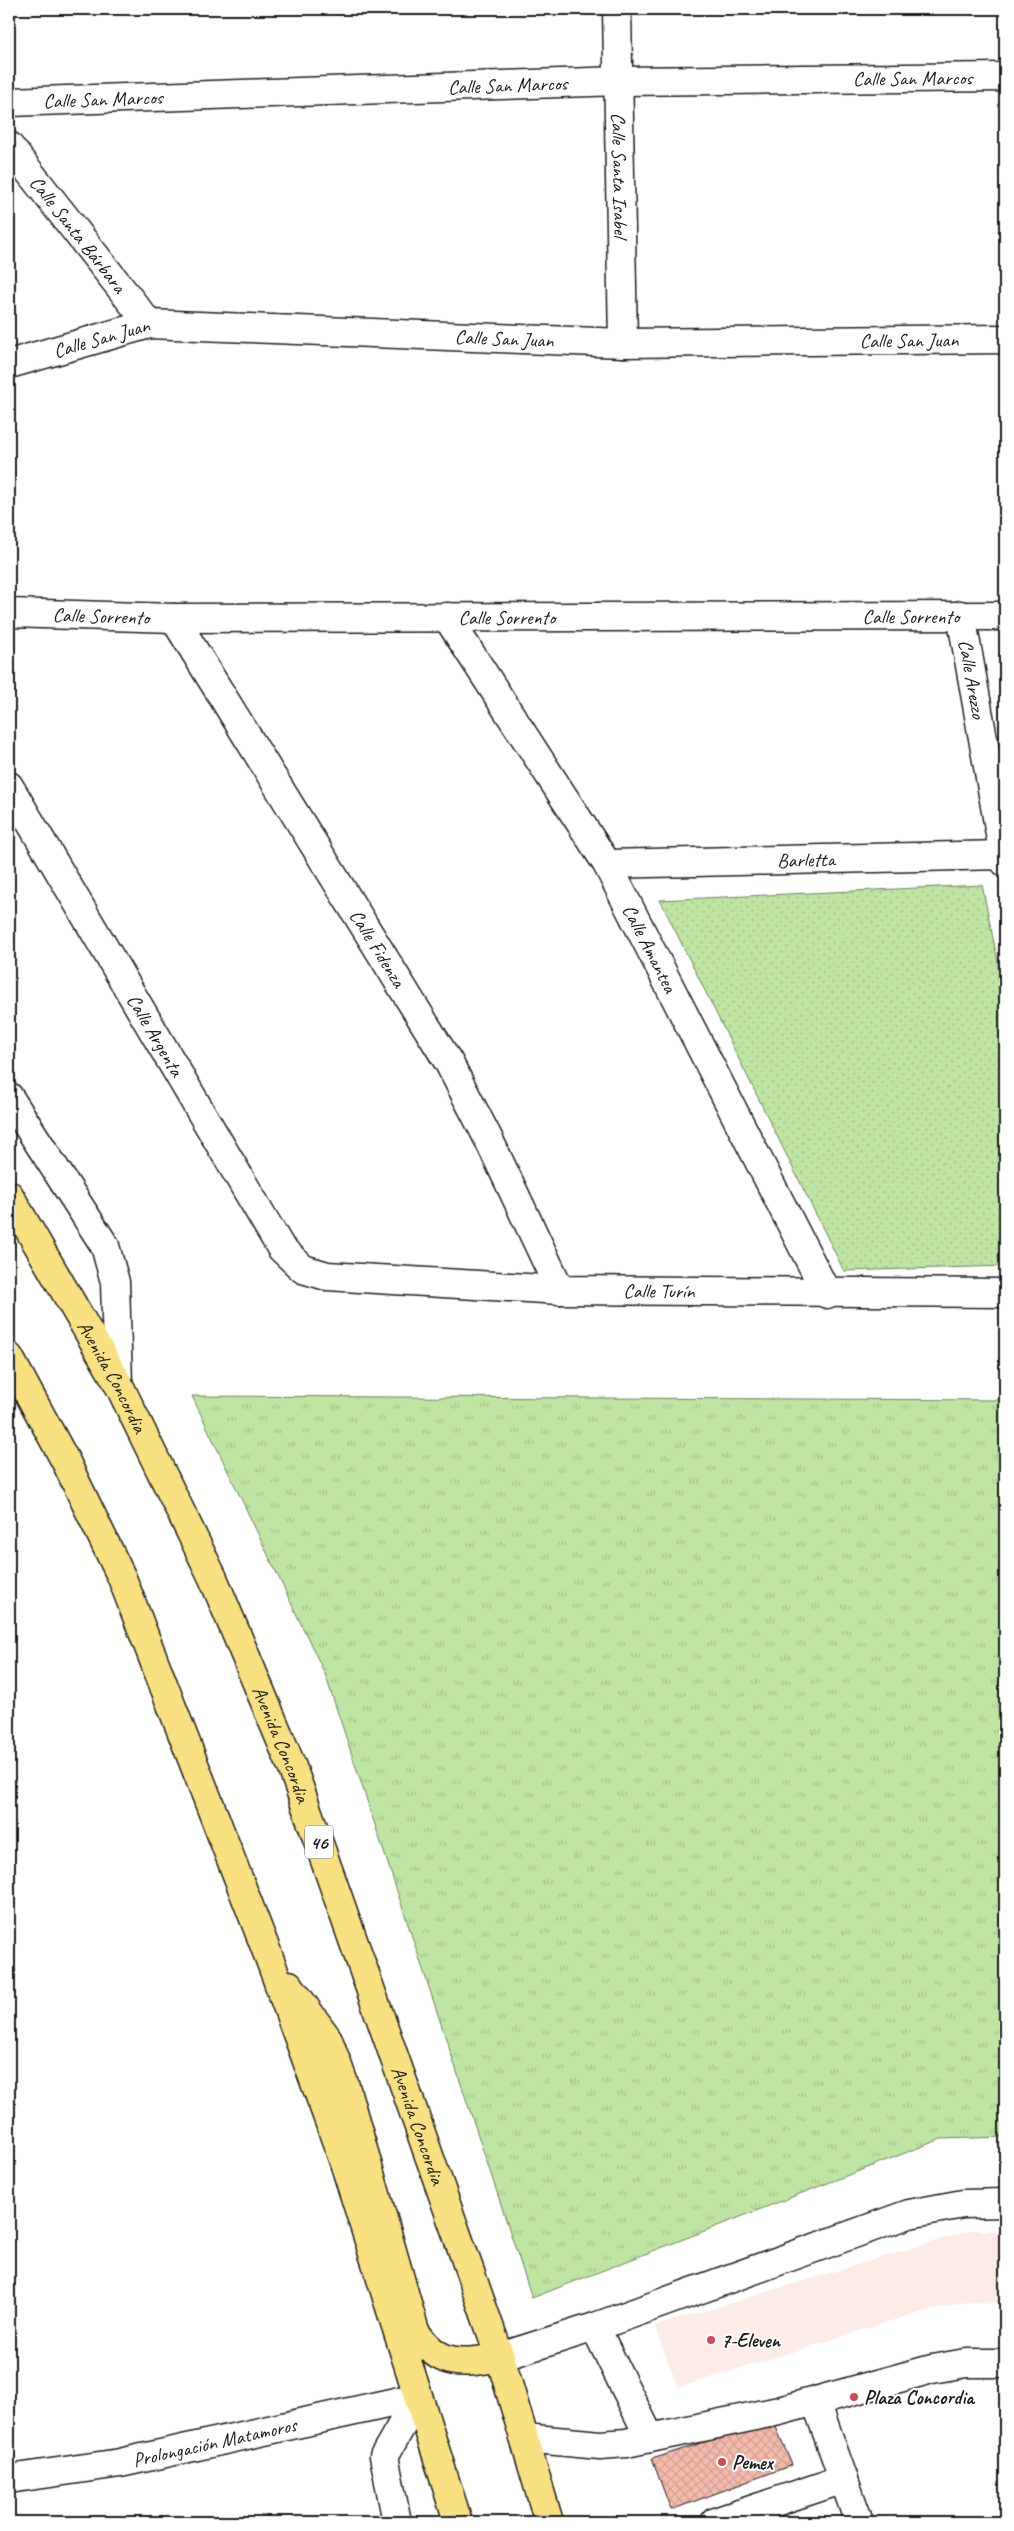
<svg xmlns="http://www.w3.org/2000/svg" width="1014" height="2531" viewBox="0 0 1014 2531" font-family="Caveat,sans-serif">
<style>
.built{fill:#fcebe6}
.grass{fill:url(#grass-tufts);stroke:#6d805e}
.park{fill:url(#park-dots);stroke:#6d805e}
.building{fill:url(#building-cross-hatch);stroke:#1c1c1c}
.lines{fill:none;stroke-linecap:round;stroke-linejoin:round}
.minor-casing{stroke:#1c1c1c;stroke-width:31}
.major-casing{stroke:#1c1c1c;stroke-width:31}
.minor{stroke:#fff;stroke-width:28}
.major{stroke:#f9e181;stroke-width:28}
.poi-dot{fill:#d1495b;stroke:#fff;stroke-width:2}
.labels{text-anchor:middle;stroke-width:4;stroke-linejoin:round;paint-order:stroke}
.shield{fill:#fff;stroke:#606060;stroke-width:1}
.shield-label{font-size:19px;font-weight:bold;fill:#1c1c1c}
.street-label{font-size:20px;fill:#1c1c1c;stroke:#fff}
.poi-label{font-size:20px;font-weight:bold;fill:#1c1c1c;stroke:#fff;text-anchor:start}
</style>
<defs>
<pattern id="grass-tufts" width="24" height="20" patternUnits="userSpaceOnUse" patternTransform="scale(1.25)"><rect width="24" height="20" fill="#bee5a1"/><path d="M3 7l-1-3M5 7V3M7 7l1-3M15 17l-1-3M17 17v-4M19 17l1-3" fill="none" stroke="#a3c48a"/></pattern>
<pattern id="park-dots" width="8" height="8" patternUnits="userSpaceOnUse" patternTransform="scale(1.25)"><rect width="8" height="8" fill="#bee5a1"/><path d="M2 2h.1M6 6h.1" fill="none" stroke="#a3c48a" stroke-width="1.8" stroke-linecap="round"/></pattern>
<pattern id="building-cross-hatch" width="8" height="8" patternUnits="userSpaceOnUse" patternTransform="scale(1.25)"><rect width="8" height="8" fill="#f4bbac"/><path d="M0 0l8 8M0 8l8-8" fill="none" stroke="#d1a093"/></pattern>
</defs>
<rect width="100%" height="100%" fill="#fff"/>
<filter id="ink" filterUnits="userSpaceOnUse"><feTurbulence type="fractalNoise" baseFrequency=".02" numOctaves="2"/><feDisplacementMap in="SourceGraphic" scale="10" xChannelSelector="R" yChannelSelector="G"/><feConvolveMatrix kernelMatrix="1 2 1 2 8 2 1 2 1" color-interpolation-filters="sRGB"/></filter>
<g filter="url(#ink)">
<polygon class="built" points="972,2230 1005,2231 1005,2303 968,2302 910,2315 678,2388 655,2326"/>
<polygon class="grass" points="192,1396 1005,1400 1005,2137 941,2139 532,2298 325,1674"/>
<polygon class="park" points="982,885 1005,996 1005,1266 844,1271 660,900"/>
<polygon class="building" points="773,2420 792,2465 671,2510 652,2459"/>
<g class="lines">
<g class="minor-casing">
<g id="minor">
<path id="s1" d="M617,9L623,343"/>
<path id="s2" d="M9,102L620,81L1005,77"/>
<path id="s3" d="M9,146L149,324"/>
<path id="s4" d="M9,364L149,324L623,343L1005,339"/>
<path id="s5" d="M9,613L174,618L1005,616"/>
<path id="s6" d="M961,615L1005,862"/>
<path id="s7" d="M447,617L607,864L827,1294"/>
<path id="s8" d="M174,618L449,1063L489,1140L560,1290"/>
<path id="s9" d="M9,786L281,1248L303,1269L327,1276L560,1290L1005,1293"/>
<path id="s10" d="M607,864L1004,855"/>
<polyline points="9,1097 105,1246 115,1282 118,1383"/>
<polyline points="595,2327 650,2438"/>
<polyline points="500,2357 595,2327 909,2214 963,2204 1005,2203"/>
<polyline points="816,2402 859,2522"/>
<polyline points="524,2438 600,2445 626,2443 779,2411 932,2369 966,2363 1005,2363"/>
<path id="s11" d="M9,2479L120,2463L418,2397"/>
<polyline points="397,2522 384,2456 418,2397"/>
<polyline points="715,2522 844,2479"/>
</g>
</g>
<g class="major-casing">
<g id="major">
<path id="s12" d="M9,1195L118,1383L213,1578L292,1767L500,2357L549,2522"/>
<polyline points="9,1357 66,1462 122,1578 270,1960 344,2162 458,2522"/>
<path d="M289,1985L328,2039L345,2086L415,2331C439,2368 462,2364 500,2357"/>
</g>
</g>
<use href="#minor" class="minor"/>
<use href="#major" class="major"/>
</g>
</g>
<g class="poi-dot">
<circle cx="711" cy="2340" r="5"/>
<circle cx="854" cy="2397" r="5"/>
<circle cx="722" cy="2462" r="5"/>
</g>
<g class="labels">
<rect class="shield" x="305" y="1825.5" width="28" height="33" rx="4"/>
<g class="shield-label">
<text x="319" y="1849">46</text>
</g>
<g class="street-label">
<text dy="7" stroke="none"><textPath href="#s2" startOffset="904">Calle San Marcos</textPath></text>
<text dy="7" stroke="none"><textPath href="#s2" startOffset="499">Calle San Marcos</textPath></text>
<text dy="7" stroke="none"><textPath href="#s2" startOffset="94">Calle San Marcos</textPath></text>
<text dy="7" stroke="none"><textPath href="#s1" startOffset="166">Calle Santa Isabel</textPath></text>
<text dy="7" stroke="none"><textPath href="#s3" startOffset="112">Calle Santa Bárbara</textPath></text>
<text dy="7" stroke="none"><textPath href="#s4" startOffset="501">Calle San Juan</textPath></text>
<text dy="7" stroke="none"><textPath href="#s4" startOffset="96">Calle San Juan</textPath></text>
<text dy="7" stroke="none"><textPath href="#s4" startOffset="906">Calle San Juan</textPath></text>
<text dy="7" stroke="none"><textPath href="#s5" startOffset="92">Calle Sorrento</textPath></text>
<text dy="7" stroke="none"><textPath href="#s5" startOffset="902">Calle Sorrento</textPath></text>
<text dy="7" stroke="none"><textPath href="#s5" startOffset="498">Calle Sorrento</textPath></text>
<text dy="7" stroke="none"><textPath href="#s6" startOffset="65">Calle Arezzo</textPath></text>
<text dy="7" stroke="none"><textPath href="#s10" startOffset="199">Barletta</textPath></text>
<text dy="7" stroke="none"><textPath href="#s8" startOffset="388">Calle Fidenza</textPath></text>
<text dy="7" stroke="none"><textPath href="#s7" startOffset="389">Calle Amantea</textPath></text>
<text dy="7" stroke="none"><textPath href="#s9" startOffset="289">Calle Argenta</textPath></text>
<text dy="7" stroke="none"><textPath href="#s9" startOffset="924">Calle Turín</textPath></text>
<text dy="7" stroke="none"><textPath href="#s12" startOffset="209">Avenida Concordia</textPath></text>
<text dy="7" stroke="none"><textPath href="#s12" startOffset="614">Avenida Concordia</textPath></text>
<text dy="7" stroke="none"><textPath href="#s12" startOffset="1019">Avenida Concordia</textPath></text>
<text dy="7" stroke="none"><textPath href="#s11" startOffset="209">Prolongación Matamoros</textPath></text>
</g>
<g class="poi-label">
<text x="721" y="2347">7-Eleven</text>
<text x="864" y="2404">Plaza Concordia</text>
<text x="732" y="2469">Pemex</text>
</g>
</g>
<rect width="1014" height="2531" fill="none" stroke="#fff" stroke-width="30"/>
<rect x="15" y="15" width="984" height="2501" fill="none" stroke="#1c1c1c" stroke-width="2" filter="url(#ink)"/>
</svg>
